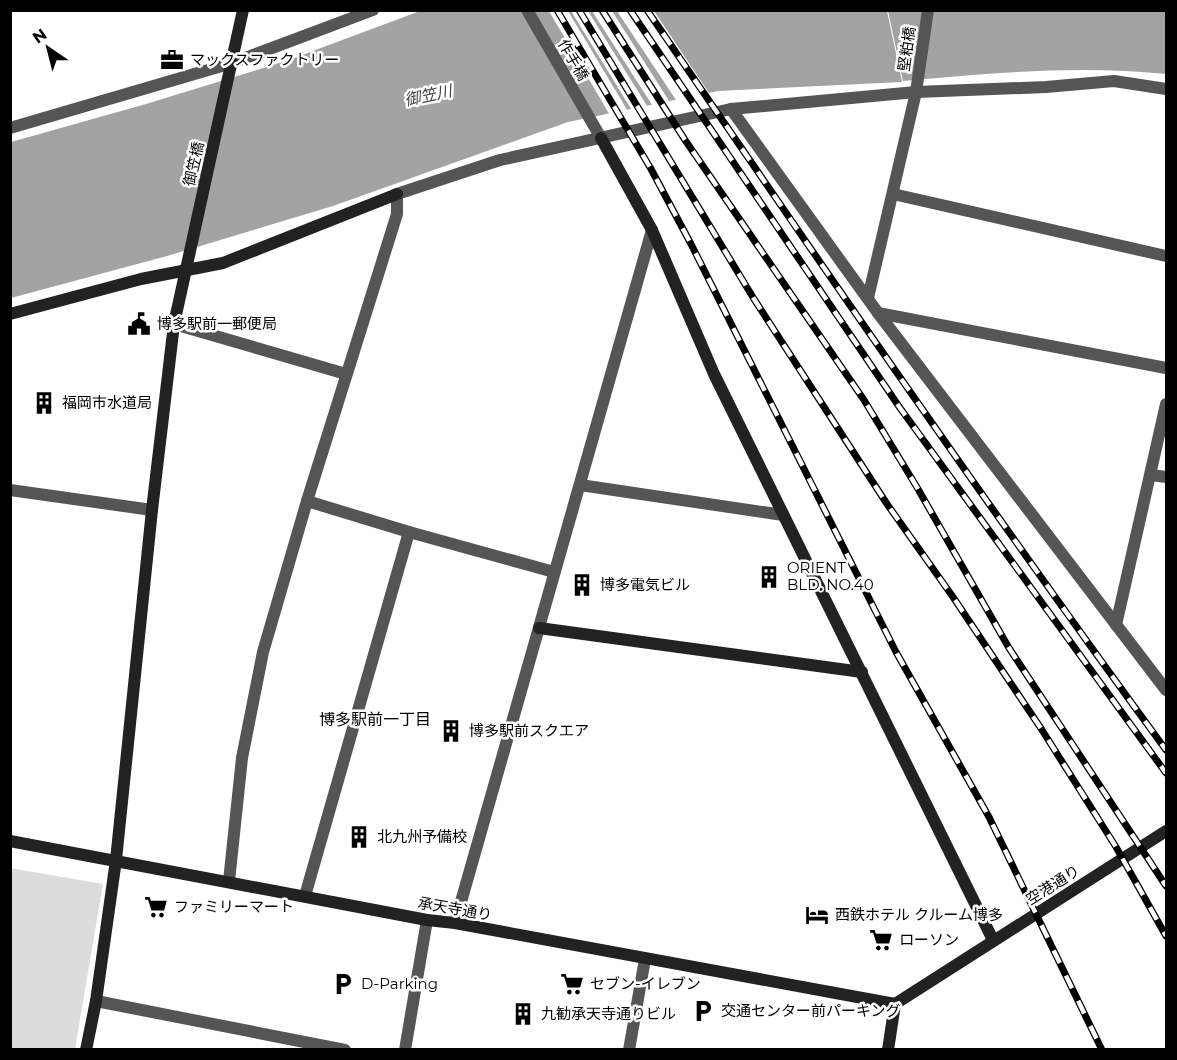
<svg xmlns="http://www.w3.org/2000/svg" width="1177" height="1060" viewBox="0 0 1177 1060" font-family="Montserrat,'Noto Sans JP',sans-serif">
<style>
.green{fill:#dcdcdc}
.water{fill:#a3a3a3}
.pier{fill:#fff}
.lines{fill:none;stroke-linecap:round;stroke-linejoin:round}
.street{stroke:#555;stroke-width:12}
.secondary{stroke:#222;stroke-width:12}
.rail-casing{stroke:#000;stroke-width:7}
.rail{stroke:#fff;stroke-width:4.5;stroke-dasharray:14;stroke-linecap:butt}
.labels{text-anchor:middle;stroke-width:5;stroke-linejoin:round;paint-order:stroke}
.street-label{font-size:15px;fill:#000;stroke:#fff}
.poi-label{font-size:15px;fill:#000;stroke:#fff;text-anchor:start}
.water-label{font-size:16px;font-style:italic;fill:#444;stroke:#fff}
.neighbourhood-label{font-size:16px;fill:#000;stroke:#fff}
</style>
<rect width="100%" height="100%" fill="#fff"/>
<polygon class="green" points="10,868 103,884 75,1049 11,1049"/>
<g class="water">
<polygon points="420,11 887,11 902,82 718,91 568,122 333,206 167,256 11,298 11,142 146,104 286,61"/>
<path d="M888,11H1166V74C1079,65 991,73 903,81Z"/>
</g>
<g class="pier">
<polygon points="549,11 568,11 629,113 611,117"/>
<polygon points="571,11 588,11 649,109 633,112"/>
<polygon points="592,11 612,11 671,104 654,108"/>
<polygon points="617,11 654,11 711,96 678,103"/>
</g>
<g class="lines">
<g class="street">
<polyline points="527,10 601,138"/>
<polyline points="731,109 878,313 1166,690"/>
<polyline points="10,128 232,63 373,10"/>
<polyline points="893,194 1166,256"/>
<polyline points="868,298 916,92 928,10"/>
<polyline points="878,313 1166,368"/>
<polyline points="174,324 346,374"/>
<polyline points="1151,475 1166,477"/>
<polyline points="580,485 783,515"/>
<polyline points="10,490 152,510"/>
<polyline points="307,501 409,532 554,572"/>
<polyline points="1116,625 1166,404"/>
<polyline points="229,881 242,758 263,652 307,501 397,214 397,194 500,160 731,109 916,92 1046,87 1114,81 1166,89"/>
<polyline points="305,896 409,532"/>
<polyline points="455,923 652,230"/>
<polyline points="96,1001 345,1050"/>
<polyline points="405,1050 427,920"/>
<polyline points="629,1050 645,959"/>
</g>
<g class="secondary">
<polyline points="601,138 652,230 714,374 993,940"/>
<polyline points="10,314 141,279 223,263 397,194"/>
<polyline points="539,628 862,672"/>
<polyline points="10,841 427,920 455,923 895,1004"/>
<polyline points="895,1004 1166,831"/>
<polyline points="86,1050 96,1001 116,860 152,510 174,324 243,10"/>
<polyline points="888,1050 895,1004"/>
</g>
<g class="rail-casing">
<g id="rail">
<polyline points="557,10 651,169 691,244 896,652 989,817 1102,1050"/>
<polyline points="579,10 754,299 887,504 953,597 1042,730 1116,847 1166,936"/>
<polyline points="602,10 685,140 864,400 918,489 1009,648 1166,886"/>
<polyline points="630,10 900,408 1166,773"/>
<path d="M647,10C817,259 988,507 1166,750"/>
</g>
</g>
<use href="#rail" class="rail"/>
</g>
<defs>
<g id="office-bare" transform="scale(1.8)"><path d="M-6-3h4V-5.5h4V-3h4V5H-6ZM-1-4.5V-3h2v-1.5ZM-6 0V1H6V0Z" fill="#000" stroke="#fff" stroke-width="2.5" paint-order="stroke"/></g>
<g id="civic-bare" transform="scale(1.8)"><path d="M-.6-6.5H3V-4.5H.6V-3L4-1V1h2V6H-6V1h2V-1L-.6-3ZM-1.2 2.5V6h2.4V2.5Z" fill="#000" stroke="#fff" stroke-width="2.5" paint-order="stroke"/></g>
<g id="building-bare" transform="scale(1.8)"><path d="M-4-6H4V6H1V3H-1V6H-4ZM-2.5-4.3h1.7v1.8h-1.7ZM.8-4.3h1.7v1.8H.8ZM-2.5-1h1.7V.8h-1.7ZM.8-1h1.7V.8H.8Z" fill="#000" stroke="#fff" stroke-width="2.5" paint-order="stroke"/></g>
<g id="supermarket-bare" transform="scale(1.8)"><path d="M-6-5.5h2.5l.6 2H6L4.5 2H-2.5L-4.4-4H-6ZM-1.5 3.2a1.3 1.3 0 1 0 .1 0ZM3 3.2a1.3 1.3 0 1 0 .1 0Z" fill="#000" stroke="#fff" stroke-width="2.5" paint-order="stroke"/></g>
<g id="hotel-bare" transform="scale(1.8)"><path d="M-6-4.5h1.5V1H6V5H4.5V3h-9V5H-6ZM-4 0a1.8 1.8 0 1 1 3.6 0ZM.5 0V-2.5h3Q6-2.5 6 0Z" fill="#000" stroke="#fff" stroke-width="2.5" paint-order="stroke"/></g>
<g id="parking-bare" transform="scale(1.8)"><path d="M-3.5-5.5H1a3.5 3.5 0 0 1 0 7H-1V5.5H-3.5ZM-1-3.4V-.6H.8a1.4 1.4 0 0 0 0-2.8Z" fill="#000" stroke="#fff" stroke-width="2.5" paint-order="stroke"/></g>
</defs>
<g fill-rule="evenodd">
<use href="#office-bare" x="172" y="60"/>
<use href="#civic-bare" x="139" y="324"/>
<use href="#building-bare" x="44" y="403"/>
<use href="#building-bare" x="769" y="577"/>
<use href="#building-bare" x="582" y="585"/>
<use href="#building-bare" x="451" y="731"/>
<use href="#building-bare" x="359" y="837"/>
<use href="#supermarket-bare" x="156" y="907"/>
<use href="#hotel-bare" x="817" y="915"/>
<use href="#supermarket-bare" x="881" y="940"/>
<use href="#parking-bare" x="343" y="984"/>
<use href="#supermarket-bare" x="572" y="984"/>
<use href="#parking-bare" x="703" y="1011"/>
<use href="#building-bare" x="523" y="1014"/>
</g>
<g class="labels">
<g class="street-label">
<text transform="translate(907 49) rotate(-82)" y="5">堅粕橋</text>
<text transform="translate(573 60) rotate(60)" y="5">作手橋</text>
<text transform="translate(194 164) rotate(-77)" y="5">御笠橋</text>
<text transform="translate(1053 885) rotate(-32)" y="5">空港通り</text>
<text transform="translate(455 909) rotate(10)" y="5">承天寺通り</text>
</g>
<g class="poi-label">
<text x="190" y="65">マックスファクトリー</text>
<text x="157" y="329">博多駅前一郵便局</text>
<text x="62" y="408">福岡市水道局</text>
<text x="787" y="573">ORIENT<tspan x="787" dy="17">BLD. NO.40</tspan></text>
<text x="600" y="590">博多電気ビル</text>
<text x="469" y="736">博多駅前スクエア</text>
<text x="377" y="842">北九州予備校</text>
<text x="174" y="912">ファミリーマート</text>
<text x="835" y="920">西鉄ホテル クルーム博多</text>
<text x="899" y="945">ローソン</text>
<text x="361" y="989">D-Parking</text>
<text x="590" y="989">セブン-イレブン</text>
<text x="721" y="1016">交通センター前パーキング</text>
<text x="541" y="1019">九勧承天寺通りビル</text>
</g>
<g class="water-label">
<text transform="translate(428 95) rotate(-12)" y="6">御笠川</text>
</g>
<g class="neighbourhood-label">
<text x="375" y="725">博多駅前一丁目</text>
</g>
</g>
<rect width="1177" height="1060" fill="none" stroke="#000000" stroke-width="24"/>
<g transform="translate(48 48) rotate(325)" stroke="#ffffff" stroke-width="4.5" paint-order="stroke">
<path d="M0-4.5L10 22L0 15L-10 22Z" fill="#000000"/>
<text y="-9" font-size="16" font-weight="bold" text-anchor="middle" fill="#000000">N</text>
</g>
</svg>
